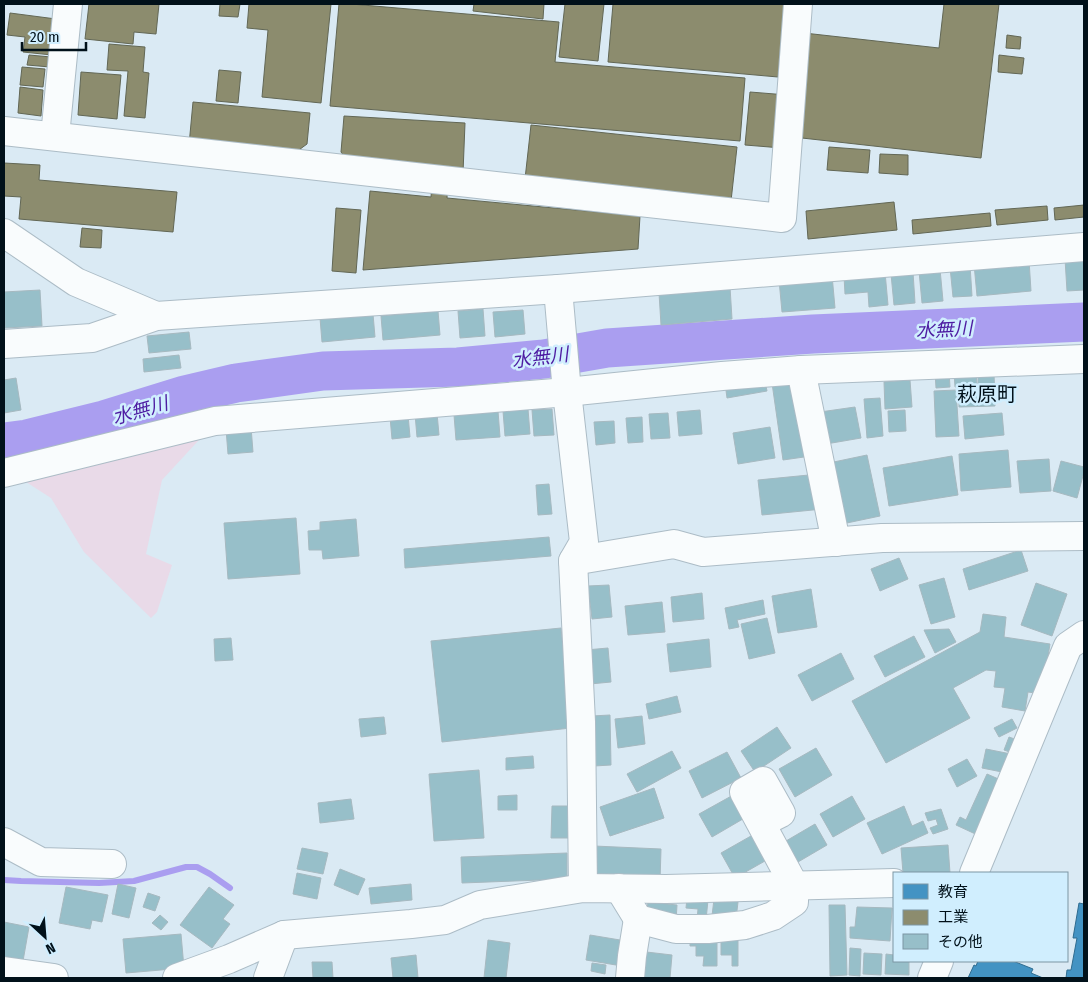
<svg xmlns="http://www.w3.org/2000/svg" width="1088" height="982" viewBox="0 0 1088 982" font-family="'Fira Sans Condensed','Noto Sans JP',sans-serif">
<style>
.green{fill:#e9dae8}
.schools{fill:#4393c3;stroke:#2f6c90}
.industry{fill:#8c8c6e;stroke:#626755}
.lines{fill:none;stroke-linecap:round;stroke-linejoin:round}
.stream{stroke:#aa9ef0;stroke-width:6}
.river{stroke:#aa9ef0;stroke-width:39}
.building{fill:#97bfc9;stroke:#a6b9c0}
.minor-casing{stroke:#acbcc6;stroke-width:30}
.minor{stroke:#f9fcfd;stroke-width:28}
.labels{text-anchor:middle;stroke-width:5;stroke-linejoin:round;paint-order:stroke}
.water-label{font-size:19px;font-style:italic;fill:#4d1ca2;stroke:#d0eefe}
.quarter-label{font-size:20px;fill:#01111a;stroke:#d0eefe}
</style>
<rect width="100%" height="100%" fill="#daeaf4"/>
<polygon class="green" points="210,428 162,480 146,554 172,565 157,612 151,618 84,552 51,498 23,480"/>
<g class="schools">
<polygon points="1079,903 1084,904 1084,978 1066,978 1067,970 1071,970 1077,938 1073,938"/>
<polygon points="978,961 1013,961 1033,969 1031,973 1043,978 968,978 974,965 976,966"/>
</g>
<g class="industry">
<polygon points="89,4 159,4 156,34 134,32 133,44 85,39"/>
<polygon points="220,4 240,4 238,17 219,16"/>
<polygon points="249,4 331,4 321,103 262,97 268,30 247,28"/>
<polygon points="339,4 351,4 559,22 555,62 745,78 740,141 330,106"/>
<polygon points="474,4 544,4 543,19 473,11"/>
<polygon points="565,4 604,4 598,61 559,57"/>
<polygon points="613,4 785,4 778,77 608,62"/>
<polygon points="944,4 999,4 981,158 793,137 804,33 939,48"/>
<polygon points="10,13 56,19 52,55 23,52 25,37 7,35"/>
<polygon points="1007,35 1021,37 1020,49 1006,48"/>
<polygon points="109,44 145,47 143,72 149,73 145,118 124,116 128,71 107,70"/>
<polygon points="29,55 51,57 50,67 27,65"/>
<polygon points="999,55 1024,58 1022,74 998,72"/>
<polygon points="22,67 45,69 43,87 20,85"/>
<polygon points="219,70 241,72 238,103 216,101"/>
<polygon points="81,72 121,75 117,119 78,115"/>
<polygon points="20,87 43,90 41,116 18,113"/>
<polygon points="750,92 787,95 782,148 745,145"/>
<polygon points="193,102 310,113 307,144 292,155 189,145"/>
<polygon points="344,116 465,123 463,173 448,172 447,198 640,216 638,249 363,270 370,191 431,197 433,171 351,165 341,152"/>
<polygon points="531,125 737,147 731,201 525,179"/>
<polygon points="829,147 870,150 868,173 827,170"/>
<polygon points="880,154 908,155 908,175 879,173"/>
<polygon points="4,163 40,165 39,180 177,192 173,232 19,219 21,197 4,196"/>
<polygon points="894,202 897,230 808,239 806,211"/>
<polygon points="1084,205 1084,217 1055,220 1054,208"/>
<polygon points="1047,206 1048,220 997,225 995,210"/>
<polygon points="336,208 361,210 356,273 332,271"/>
<polygon points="990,213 991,226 913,234 912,220"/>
<polygon points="82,228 102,230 101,248 80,247"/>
</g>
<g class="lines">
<polyline class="stream" points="4,880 21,881 99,883 134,881 186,867 197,867 210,874 230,888"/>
<polyline class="river" points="4,442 27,439 104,420 185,395 236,383 323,371 458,367 544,359 607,348 813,334 1084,322"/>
</g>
<g class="building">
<polygon points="1084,258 1084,290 1067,291 1065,259"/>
<polygon points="1029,260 1031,291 977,296 974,264"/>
<polygon points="970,265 972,296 953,297 950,267"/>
<polygon points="940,269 943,301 922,303 919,271"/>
<polygon points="885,272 888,305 869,307 868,292 845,294 844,276"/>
<polygon points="913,272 915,303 894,305 891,274"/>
<polygon points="832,275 835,308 782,312 779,280"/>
<polygon points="730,287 732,319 661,325 659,293"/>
<polygon points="40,290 42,326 5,328 4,292"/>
<polygon points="483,309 485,336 460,338 458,311"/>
<polygon points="523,310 525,334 495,337 493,312"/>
<polygon points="438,311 440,335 383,340 381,316"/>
<polygon points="373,314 375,337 322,342 320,318"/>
<polygon points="189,332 191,349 149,353 147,336"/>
<polygon points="179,355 181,368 144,372 143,359"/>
<polygon points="949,371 950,387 936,388 935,372"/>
<polygon points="976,371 977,385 955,387 954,373"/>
<polygon points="994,372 995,406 959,407 959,387 978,386 978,373"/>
<polygon points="764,376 767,391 727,398 725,383"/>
<polygon points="16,378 21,410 4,413 4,380"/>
<polygon points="794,380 811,456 783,460 772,383"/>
<polygon points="910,380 912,407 885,409 884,382"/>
<polygon points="956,390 959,436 936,437 934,391"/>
<polygon points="880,398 883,436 867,438 864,399"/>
<polygon points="855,407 861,438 826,444 820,412"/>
<polygon points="528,409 530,434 505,436 503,411"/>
<polygon points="552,409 554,435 534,436 532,410"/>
<polygon points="700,410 702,434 679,436 677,412"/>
<polygon points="905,410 906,431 889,432 888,411"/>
<polygon points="498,411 500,437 456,440 454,415"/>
<polygon points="437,413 439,435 417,437 415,414"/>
<polygon points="668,413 670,438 651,439 649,414"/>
<polygon points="1002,413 1004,435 965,439 963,416"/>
<polygon points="408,415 410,437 392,439 390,417"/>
<polygon points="642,417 643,442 628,443 626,418"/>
<polygon points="614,421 615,443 596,445 594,422"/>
<polygon points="251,427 253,452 228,454 226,429"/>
<polygon points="770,427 775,458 738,464 733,433"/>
<polygon points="1008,450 1011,487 961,491 959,454"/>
<polygon points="867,455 880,516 842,524 829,463"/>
<polygon points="952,456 958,495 889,506 883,468"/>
<polygon points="1049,459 1051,491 1020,493 1017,461"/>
<polygon points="1061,461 1084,467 1084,472 1077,498 1053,491"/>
<polygon points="819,474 823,509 762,515 758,480"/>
<polygon points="549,484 552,514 538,515 536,485"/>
<polygon points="296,518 300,574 228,579 224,523"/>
<polygon points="356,519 359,556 323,559 322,550 309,550 308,531 320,530 320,522"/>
<polygon points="549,537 551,556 405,568 404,549"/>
<polygon points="1021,550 1028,571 969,590 963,569"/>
<polygon points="899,558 908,579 880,591 871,569"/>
<polygon points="944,578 955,617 931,624 919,585"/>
<polygon points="1036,583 1067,594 1052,636 1021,625"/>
<polygon points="609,585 612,617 592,619 588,586"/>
<polygon points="811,589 817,627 778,633 772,596"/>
<polygon points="702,593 704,619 673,622 671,597"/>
<polygon points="763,600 765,614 737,620 739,627 729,629 725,608"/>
<polygon points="662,602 665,632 628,635 625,606"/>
<polygon points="983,614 1006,617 1004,637 1050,644 1042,694 1028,692 1025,711 1002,707 1005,688 994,687 996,671 986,670 953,688 970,718 886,763 852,701 980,632"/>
<polygon points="767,618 775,653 749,659 741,624"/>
<polygon points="561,628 571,728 442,742 431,641"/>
<polygon points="949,629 956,642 935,653 924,630"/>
<polygon points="914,636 925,657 885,677 874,656"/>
<polygon points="231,638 233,660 215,661 214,639"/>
<polygon points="709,639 711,667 670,672 667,644"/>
<polygon points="608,648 611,682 590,684 586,650"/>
<polygon points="841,653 854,679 812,701 798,675"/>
<polygon points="677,696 681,712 649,719 646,704"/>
<polygon points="610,715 611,765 594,766 592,716"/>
<polygon points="642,716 645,744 618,748 615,719"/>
<polygon points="384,717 386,734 361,737 359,719"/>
<polygon points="1012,719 1017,728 999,737 994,728"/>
<polygon points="777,727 791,748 755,772 741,751"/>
<polygon points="1009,737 1023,742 1018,755 1004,750"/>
<polygon points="816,748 832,775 795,797 779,769"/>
<polygon points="986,749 1016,755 1012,774 982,768"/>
<polygon points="672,751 681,768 637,792 627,774"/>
<polygon points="727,752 741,778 702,798 689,771"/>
<polygon points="533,756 534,768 506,770 506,758"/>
<polygon points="967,759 977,776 957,787 948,769"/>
<polygon points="479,770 484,838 434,841 429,774"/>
<polygon points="987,774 1010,784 984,838 956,825 960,817 966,820"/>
<polygon points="654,788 664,818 610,836 600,807"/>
<polygon points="735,794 748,816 712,837 699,814"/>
<polygon points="517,795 517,810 498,810 498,796"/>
<polygon points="852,796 865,819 833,837 820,814"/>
<polygon points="351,799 354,819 320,823 318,803"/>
<polygon points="552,806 577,806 577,838 551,838"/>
<polygon points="904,806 912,826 923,821 928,833 882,854 867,823"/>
<polygon points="941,809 948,829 933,834 930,828 938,825 936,819 928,821 925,813"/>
<polygon points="815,824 827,845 798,862 786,841"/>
<polygon points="758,832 772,857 735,878 721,853"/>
<polygon points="948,845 950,873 903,873 901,848"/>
<polygon points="594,846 661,849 660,881 593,878"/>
<polygon points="302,848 328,853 323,874 297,869"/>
<polygon points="567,853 567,879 462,883 461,857"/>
<polygon points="340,869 365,879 358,895 334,885"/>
<polygon points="297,873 321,878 317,899 293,894"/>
<polygon points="118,884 136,888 129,918 112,914"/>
<polygon points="411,884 412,900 371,904 369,888"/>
<polygon points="66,887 108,895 102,922 92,920 90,929 59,923"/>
<polygon points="209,887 234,905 223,919 230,924 212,948 180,925"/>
<polygon points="148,893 160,897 155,911 143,907"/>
<polygon points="687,898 708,900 706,920 697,920 698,909 686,908"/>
<polygon points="714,899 738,902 736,919 712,916"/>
<polygon points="648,902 677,905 676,921 646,918"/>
<polygon points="829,905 845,905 847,975 830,976"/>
<polygon points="857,907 892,908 890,941 850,938 850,927 855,927"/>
<polygon points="160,915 168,922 161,930 152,923"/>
<polygon points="4,922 29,927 23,961 4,958"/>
<polygon points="181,934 184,968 126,973 123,939"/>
<polygon points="590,935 626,941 622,966 586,960"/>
<polygon points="690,935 717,936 717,966 703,966 704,956 696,956 696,946 690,946"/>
<polygon points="721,935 738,936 738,966 732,966 732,955 721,955"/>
<polygon points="488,940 510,943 506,978 484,978"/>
<polygon points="850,948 861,949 860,976 849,975"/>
<polygon points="638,951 672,955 670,978 635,978"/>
<polygon points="864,953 882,954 881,975 863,974"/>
<polygon points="886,954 894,955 894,961 909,961 909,975 885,974"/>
<polygon points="416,955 418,978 393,978 391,958"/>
<polygon points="312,962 332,962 333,978 313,978"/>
<polygon points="592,963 606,965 605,974 591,971"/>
</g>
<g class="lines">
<g class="minor-casing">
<g id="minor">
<polyline points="4,131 782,218 798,4"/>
<polyline points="55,136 68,4"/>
<polyline points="4,233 76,282 156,316"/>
<polyline points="558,289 567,392 584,542 573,561 581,722 583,888"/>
<polyline points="4,344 92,338 156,316 558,289 1084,247"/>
<polyline points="801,370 836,542"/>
<polyline points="4,473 215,421 567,392 722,376 801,370 1084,359"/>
<polyline points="573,561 674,544 703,552 882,538 1084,536"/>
<polyline points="4,842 41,862 112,864"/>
<polyline points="974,873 1068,646 1084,635"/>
<polyline points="619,888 638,919 676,929 708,929 745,925 773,916 794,902 794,885 744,792 763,781 781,813 761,823"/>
<polyline points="4,971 54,978"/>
<polyline points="177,978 229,959 284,935 411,924 445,920 480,905 583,888 666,889 894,883"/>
<polyline points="268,978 284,935"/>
<polyline points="630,978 632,956 638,919"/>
<polyline points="932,978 939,961"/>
</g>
</g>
<use href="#minor" class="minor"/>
</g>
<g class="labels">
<g class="water-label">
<text transform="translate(944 329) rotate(-3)" y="7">水無川</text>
<text transform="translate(540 357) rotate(-7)" y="7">水無川</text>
<text transform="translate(140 410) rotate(-16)" y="7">水無川</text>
</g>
<g class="quarter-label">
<text x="987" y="401">萩原町</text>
</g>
</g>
<rect width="1088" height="982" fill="none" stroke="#01111a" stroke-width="10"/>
<rect x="893" y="872" width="175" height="90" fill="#d0eefe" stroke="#7d96a3"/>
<rect x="903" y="884" width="25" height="15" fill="#4393c3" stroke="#7d96a3"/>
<text x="938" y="897" font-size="15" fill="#01111a">教育</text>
<rect x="903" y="910" width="25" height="15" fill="#8c8c6e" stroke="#7d96a3"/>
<text x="938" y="922" font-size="15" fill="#01111a">工業</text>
<rect x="903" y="934" width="25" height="15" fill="#97bfc9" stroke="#7d96a3"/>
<text x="938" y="947" font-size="15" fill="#01111a">その他</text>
<g transform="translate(45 937) rotate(154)" stroke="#d0eefe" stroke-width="4" paint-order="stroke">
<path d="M0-4L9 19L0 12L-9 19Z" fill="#01111a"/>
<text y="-8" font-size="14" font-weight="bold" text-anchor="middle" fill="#01111a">N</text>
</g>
<path d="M22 42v8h64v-8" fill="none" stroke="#01111a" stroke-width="2.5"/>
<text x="30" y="42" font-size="15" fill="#01111a" stroke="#d0eefe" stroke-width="4" paint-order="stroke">20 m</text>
</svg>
